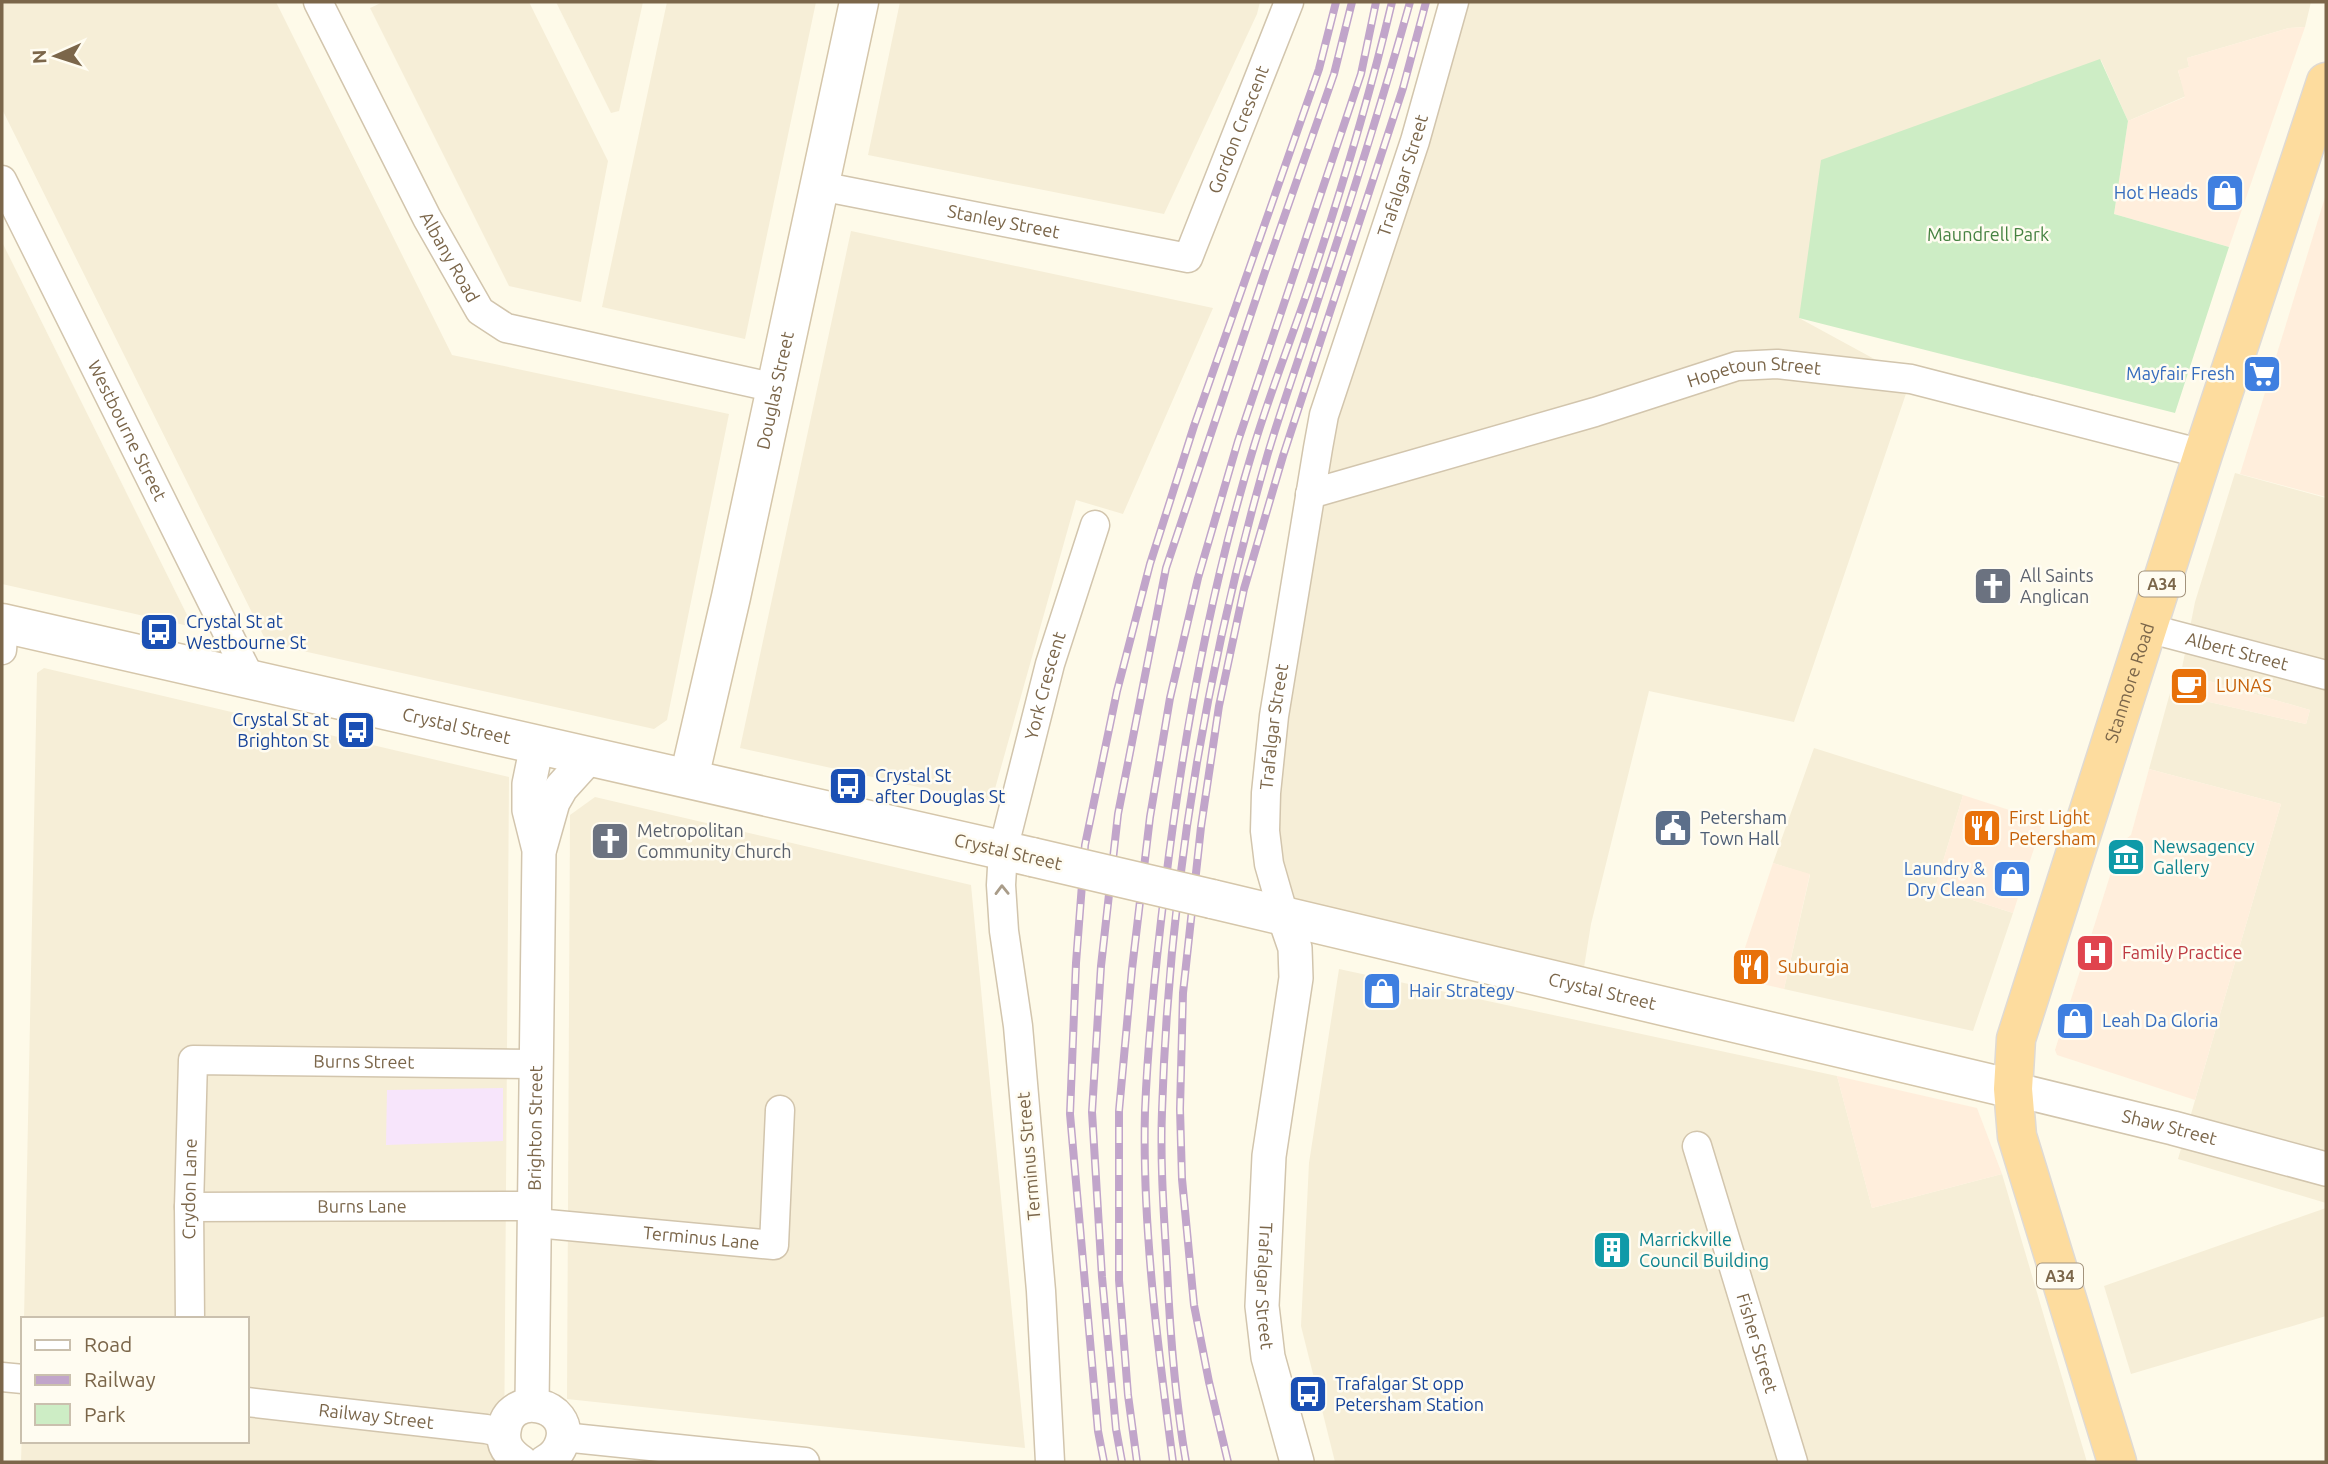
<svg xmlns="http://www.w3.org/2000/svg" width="2328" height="1464" viewBox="0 0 2328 1464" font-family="Ubuntu,sans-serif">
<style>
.residential{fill:#f6eed7}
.commercial{fill:#ffeedc}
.education{fill:#f7e5fb}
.green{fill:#cdedc5}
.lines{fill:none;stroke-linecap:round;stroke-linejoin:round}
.minor-casing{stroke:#d2c5ad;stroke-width:31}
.tertiary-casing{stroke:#d2c5ad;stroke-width:36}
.secondary-casing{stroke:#d5c6aa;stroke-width:41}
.trunk-casing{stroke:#dfdad4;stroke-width:41}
.minor{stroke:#fff;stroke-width:28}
.tertiary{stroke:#fff;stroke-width:33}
.secondary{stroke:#fff;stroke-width:38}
.trunk{stroke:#fddc9e;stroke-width:38}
.rail-casing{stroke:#c1a5ca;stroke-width:8}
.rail{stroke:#fffcf1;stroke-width:5;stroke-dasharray:16;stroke-linecap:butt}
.secondary-bridge-casing{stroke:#d5c6aa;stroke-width:41;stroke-linecap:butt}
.secondary-bridge{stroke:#fff;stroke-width:38}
.oneway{stroke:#a99c89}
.labels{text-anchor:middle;stroke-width:5;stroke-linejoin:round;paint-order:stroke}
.shield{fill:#fffcf1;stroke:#a3937c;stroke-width:2}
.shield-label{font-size:16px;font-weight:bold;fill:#7b664a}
.street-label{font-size:18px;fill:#7b664a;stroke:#fffcf1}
.shop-label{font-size:18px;fill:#366cbe;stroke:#fffcf1;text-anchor:end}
.park-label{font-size:18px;fill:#468241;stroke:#fffcf1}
.worship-label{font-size:18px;fill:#5b616d;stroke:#fffcf1;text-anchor:start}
.transit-label{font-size:18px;fill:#164399;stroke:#fffcf1;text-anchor:start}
.food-label{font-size:18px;fill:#c56008;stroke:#fffcf1;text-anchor:start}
.service-label{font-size:18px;fill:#4e5e75;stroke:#fffcf1;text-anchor:start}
.culture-label{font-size:18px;fill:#0d838f;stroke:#fffcf1;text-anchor:start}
.health-label{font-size:18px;fill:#be3a42;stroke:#fffcf1;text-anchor:start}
</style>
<rect width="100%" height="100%" fill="#fefae9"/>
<g class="residential">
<polygon points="2,2 276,2 452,355 729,414 667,720 654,729 267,643 2,109"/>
<polygon points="383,2 529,2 608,161 581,302 509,286 370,8"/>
<polygon points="556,2 643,2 619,111 611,113"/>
<polygon points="667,2 816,2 745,339 602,307"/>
<polygon points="900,2 1260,2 1257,14 1164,214 868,155"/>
<polygon points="1454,2 2311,2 2305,27 2289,28 2187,58 2189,67 2178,71 2186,96 2128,121 2101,60 1799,318 1911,379 1794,722 1649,691 1591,924 1581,986 1345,930 1277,893 1269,864 1318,448"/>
<polygon points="851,231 1213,308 1123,514 1076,500 991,803 740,748"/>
<polygon points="2,242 193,627 2,584"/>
<polygon points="2235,473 2326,498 2326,1203 2178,1159 2281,804 2149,769 2170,693 2306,724 2310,710 2181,673 2195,602"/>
<polygon points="44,668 509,777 504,1462 21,1462 23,1396 23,1441 247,1441 247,1319 24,1319 37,673"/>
<polygon points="1814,748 1963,795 1935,888 2013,913 1973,1031 1784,989 1810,875 1773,863"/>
<polygon points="595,797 971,885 1025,1448 567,1399 570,815"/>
<polygon points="1339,969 1837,1076 1872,1208 2002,1174 2087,1462 1335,1462 1301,1326 1309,1163"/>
<polygon points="2326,1208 2326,1316 2131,1374 2104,1286"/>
</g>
<g class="commercial">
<polygon points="2305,27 2229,247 2114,214 2128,121 2185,97 2178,70 2189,67 2187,58 2289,28"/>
<polygon points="2326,194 2326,497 2240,474"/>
<polygon points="2181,673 2310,710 2306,724 2170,693 2174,677"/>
<polygon points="2149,769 2281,804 2195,1100 2057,1055 2055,1050 2120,844 2131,835"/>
<polygon points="1963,795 2043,821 2013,913 1935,888"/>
<polygon points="1773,863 1810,874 1784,989 1735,978"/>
<polygon points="1837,1076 1977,1108 2002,1174 1872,1208"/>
</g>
<polygon class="education" points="503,1088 503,1141 386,1145 387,1090"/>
<polygon class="green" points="2100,59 2128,121 2114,214 2229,247 2175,413 1799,318 1821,160"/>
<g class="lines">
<g class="minor-casing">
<g id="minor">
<path id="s1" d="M318,2L427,218L480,311L506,328L776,388"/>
<path id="s2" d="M2,180L251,680"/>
<path id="s3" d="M820,186L1188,258L1289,2"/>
<path id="s4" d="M1310,494L1595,412L1737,366L1777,364L1911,379L2203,454"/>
<path id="s5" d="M2147,628L2326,675"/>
<polyline points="2,650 4,624"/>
<path id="s6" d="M1284,916L1269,864L1265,831L1266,793L1274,716L1318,448L1324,415L1415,141L1454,2"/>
<path id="s7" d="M1697,1146L1793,1462"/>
<path id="s8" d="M189,1207L536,1206"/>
<path id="s9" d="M536,1223L774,1245L780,1110"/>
<path id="s10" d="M190,1319L189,1207L193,1060L537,1064"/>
<polyline points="2,1377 23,1379"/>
<path id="s11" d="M247,1402L486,1429L503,1433"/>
<polyline points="563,1437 805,1462"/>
<path id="s12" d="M1050,1462L1041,1291L1018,1026L1004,931L1001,885L1003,850L1050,664L1095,525"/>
</g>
</g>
<g class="tertiary-casing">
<g id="tertiary">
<polyline points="540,848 553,802 561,788 590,756"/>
<path id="s13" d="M1284,916L1295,948L1296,978L1269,1156L1262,1306L1268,1357L1297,1462"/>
<path id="s14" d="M2013,1089L2173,1128L2326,1169"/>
<path id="s15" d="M532,1404L539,850L529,810V784L537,745"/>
<path d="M521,1462C509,1454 502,1445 504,1431C508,1389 574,1403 562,1442C559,1452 553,1458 545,1462"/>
</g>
</g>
<g class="secondary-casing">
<g id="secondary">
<path id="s16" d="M2,623L1032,857"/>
<path id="s17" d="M689,778L731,597L859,2"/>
<path id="s18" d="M1212,899L2013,1089"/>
</g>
</g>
<g class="trunk-casing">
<g id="trunk">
<path id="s19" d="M2117,1462L2017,1136L2013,1089L2016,1039L2203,454L2326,82"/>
</g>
</g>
<use href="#minor" class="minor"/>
<use href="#tertiary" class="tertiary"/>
<use href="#secondary" class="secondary"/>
<use href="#trunk" class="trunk"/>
<g class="rail-casing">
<g id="rail">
<polyline points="1104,1462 1098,1431 1070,1114 1076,963 1085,845 1117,691 1150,564 1194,426 1319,69 1336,2"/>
<polyline points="1122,1462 1116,1429 1102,1277 1092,1112 1101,966 1118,814 1166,568 1265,272 1334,74 1352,2"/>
<polyline points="1137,1462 1128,1395 1119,1280 1119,1111 1132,969 1150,817 1170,698 1198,578 1238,441 1361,74 1376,2"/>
<path d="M1173,1462C1158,1349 1142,1225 1145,1111C1148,1036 1156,961 1165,887C1183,737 1210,590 1254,446C1270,393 1290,342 1308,290C1340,195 1369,99 1392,2"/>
<path d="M1186,1462C1175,1398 1170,1333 1167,1268C1164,1216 1160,1163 1162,1111C1169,888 1206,667 1268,453C1283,403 1301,353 1317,303C1350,203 1382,103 1410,2"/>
<polyline points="1228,1462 1209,1382 1194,1305 1182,1179 1180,1109 1183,993 1201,827 1219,706 1244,589 1283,456 1403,88 1426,2"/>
</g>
</g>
<use href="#rail" class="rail"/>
<g class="secondary-bridge-casing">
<polyline id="secondary-bridge" points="1032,857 1212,899"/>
</g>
<use href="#secondary-bridge" class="secondary-bridge"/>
</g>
<defs><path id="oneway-chevron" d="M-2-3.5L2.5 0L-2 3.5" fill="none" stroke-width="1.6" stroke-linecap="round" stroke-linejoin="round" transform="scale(1.75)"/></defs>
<use class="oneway" href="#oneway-chevron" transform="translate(1002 890) rotate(-91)"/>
<defs>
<g id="shop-square" transform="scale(2.0125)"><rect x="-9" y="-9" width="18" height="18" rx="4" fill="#3f7fe0" stroke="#fffcf1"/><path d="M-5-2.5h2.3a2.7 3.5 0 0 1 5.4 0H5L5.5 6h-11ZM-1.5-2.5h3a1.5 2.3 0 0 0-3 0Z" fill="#fff"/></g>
<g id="supermarket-square" transform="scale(2.0125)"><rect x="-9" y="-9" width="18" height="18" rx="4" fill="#3f7fe0" stroke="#fffcf1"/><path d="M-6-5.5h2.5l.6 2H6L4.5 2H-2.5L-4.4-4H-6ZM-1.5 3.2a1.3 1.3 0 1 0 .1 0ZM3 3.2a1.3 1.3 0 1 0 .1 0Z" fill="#fff"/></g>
<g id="church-square" transform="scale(2.0125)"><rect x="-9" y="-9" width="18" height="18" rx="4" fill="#6b7280" stroke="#fffcf1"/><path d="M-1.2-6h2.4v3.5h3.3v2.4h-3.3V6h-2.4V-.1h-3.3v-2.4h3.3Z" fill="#fff"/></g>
<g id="bus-square" transform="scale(2.0125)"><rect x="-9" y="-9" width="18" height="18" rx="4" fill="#1a4fb4" stroke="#fffcf1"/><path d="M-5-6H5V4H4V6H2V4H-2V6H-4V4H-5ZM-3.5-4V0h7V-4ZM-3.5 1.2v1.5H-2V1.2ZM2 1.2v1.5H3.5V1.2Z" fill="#fff"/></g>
<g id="cafe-square" transform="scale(2.0125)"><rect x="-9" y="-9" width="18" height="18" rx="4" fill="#e8710a" stroke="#fffcf1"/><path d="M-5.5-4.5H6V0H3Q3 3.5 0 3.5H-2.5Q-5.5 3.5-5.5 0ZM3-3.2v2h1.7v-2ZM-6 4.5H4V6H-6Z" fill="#fff"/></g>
<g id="civic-square" transform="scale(2.0125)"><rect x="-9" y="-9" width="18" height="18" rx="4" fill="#5c6f8a" stroke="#fffcf1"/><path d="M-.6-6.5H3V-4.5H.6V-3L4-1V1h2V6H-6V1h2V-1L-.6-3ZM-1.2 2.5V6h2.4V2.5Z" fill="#fff"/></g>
<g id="restaurant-square" transform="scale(2.0125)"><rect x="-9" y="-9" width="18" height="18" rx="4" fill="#e8710a" stroke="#fffcf1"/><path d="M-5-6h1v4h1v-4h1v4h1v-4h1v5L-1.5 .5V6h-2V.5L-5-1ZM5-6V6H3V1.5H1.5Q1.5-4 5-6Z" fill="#fff"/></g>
<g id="museum-square" transform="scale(2.0125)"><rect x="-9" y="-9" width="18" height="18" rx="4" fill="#0f9aa8" stroke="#fffcf1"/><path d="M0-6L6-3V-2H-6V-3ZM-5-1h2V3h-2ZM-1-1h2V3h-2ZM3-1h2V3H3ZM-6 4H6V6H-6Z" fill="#fff"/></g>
<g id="hospital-square" transform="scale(2.0125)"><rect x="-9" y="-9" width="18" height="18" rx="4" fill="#e0444e" stroke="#fffcf1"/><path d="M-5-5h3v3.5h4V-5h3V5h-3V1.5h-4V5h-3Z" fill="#fff"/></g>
<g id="building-square" transform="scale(2.0125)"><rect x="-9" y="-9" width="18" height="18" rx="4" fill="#0f9aa8" stroke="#fffcf1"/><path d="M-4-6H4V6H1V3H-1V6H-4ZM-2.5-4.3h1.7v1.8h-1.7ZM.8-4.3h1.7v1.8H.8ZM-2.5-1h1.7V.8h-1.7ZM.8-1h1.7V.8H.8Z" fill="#fff"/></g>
</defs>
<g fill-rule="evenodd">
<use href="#shop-square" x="2225" y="193"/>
<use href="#supermarket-square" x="2262" y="374"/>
<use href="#church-square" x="1993" y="586"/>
<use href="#bus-square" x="159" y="632"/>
<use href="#cafe-square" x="2189" y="686"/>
<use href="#bus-square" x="356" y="730"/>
<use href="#bus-square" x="848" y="786"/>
<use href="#civic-square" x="1673" y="828"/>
<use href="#restaurant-square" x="1982" y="828"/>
<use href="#church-square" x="610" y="841"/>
<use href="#museum-square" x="2126" y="857"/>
<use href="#shop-square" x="2012" y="879"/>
<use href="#hospital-square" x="2095" y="953"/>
<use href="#restaurant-square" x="1751" y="967"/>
<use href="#shop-square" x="1382" y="991"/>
<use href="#shop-square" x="2075" y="1021"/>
<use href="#building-square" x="1612" y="1250"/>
<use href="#bus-square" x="1308" y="1394"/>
</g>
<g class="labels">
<g class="shield">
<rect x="2139" y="571.5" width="46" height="25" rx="5"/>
<rect x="2037" y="1263.5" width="46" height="25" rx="5"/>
</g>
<g class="shield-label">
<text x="2162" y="590">A34</text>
<text x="2060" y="1282">A34</text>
</g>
<g class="street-label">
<text dy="6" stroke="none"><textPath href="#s3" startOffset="513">Gordon Crescent</textPath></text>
<text dy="6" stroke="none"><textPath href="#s6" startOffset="760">Trafalgar Street</textPath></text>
<text dy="6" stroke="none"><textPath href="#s3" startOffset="187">Stanley Street</textPath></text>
<text dy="6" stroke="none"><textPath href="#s1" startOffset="287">Albany Road</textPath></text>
<text dy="6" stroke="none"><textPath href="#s4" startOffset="462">Hopetoun Street</textPath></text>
<text dy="6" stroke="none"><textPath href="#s17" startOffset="397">Douglas Street</textPath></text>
<text dy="6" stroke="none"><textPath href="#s2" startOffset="280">Westbourne Street</textPath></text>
<text dy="6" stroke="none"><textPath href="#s5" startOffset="93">Albert Street</textPath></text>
<text dy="6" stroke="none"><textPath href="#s19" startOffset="812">Stanmore Road</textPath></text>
<text dy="6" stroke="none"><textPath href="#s12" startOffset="784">York Crescent</textPath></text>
<text dy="6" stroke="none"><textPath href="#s6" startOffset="192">Trafalgar Street</textPath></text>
<text dy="6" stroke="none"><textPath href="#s16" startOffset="466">Crystal Street</textPath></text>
<text transform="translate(1008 852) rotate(13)" y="6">Crystal Street</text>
<text dy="6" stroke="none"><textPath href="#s18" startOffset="401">Crystal Street</textPath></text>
<text dy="6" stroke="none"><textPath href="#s10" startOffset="430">Burns Street</textPath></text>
<text dy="6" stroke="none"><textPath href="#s15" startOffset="276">Brighton Street</textPath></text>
<text dy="6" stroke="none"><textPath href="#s14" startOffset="161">Shaw Street</textPath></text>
<text transform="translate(1029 1156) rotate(-95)" y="6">Terminus Street</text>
<text dy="6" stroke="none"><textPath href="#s10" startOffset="130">Crydon Lane</textPath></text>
<text dy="6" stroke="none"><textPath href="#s8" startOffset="173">Burns Lane</textPath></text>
<text dy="6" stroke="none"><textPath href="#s9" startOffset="166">Terminus Lane</textPath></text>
<text dy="6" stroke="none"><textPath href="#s13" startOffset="374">Trafalgar Street</textPath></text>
<text dy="6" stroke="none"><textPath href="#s7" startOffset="206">Fisher Street</textPath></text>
<text dy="6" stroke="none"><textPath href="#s11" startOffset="130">Railway Street</textPath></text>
</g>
<g class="shop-label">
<text x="2198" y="199">Hot Heads</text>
<text x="2235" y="380">Mayfair Fresh</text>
<text x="1985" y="875">Laundry &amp;<tspan x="1985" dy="21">Dry Clean</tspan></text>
<text x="1409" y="997" text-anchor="start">Hair Strategy</text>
<text x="2102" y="1027" text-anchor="start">Leah Da Gloria</text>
</g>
<g class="park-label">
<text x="1988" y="241">Maundrell Park</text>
</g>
<g class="worship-label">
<text x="2020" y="582">All Saints<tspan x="2020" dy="21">Anglican</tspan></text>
<text x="637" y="837">Metropolitan<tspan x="637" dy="21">Community Church</tspan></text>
</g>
<g class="transit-label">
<text x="186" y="628">Crystal St at<tspan x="186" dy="21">Westbourne St</tspan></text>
<text x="329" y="726" text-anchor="end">Crystal St at<tspan x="329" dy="21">Brighton St</tspan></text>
<text x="875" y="782">Crystal St<tspan x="875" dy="21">after Douglas St</tspan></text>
<text x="1335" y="1390">Trafalgar St opp<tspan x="1335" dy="21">Petersham Station</tspan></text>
</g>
<g class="food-label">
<text x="2216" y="692">LUNAS</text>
<text x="2009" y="824">First Light<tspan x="2009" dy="21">Petersham</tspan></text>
<text x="1778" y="973">Suburgia</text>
</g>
<g class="service-label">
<text x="1700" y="824">Petersham<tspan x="1700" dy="21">Town Hall</tspan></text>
</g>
<g class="culture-label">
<text x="2153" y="853">Newsagency<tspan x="2153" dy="21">Gallery</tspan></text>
<text x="1639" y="1246">Marrickville<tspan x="1639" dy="21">Council Building</tspan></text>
</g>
<g class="health-label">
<text x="2122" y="959">Family Practice</text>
</g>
</g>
<rect width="2328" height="1464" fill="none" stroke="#7b664a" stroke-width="7"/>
<rect x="21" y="1317" width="228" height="126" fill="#fffcf1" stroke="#cac0ae" stroke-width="2"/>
<rect x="35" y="1340" width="35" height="10" fill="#ffffff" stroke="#cac0ae" stroke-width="2"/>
<text x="84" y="1352" font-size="21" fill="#7b664a">Road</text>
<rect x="35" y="1375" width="35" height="10" fill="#c1a5ca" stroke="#cac0ae" stroke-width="2"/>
<text x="84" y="1387" font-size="21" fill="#7b664a">Railway</text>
<rect x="35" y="1404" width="35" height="21" fill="#cdedc5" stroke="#cac0ae" stroke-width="2"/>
<text x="84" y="1422" font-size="21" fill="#7b664a">Park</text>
<g transform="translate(56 56) rotate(267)" stroke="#fffcf1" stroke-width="5" paint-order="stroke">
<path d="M0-5L12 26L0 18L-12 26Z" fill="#7b664a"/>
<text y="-10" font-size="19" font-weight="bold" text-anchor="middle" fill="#7b664a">N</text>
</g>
</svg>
